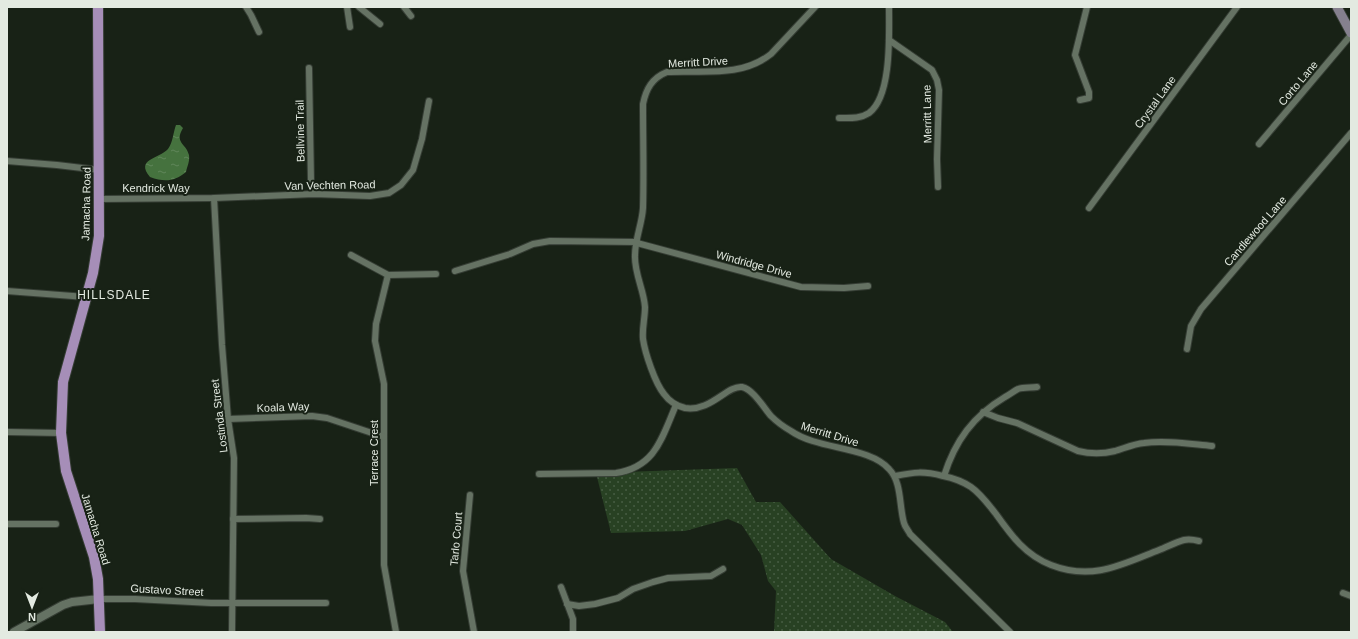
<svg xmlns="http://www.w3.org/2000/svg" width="1358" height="639" viewBox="0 0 1358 639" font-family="Arial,sans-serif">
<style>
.grass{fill:url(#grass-dots)}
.water{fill:url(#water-ripples)}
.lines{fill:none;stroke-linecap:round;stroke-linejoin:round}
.minor-casing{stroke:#353d34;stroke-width:8}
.tertiary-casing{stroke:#353d34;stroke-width:10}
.secondary-casing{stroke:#353d34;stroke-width:11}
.primary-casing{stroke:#353d34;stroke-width:12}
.minor{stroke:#657263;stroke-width:6}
.tertiary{stroke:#657263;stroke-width:8}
.secondary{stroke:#85808e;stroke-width:9}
.primary{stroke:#a68eb8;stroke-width:10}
.labels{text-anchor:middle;stroke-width:4;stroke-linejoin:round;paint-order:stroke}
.street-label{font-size:11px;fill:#e3eae1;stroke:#182216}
.neighbourhood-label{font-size:12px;letter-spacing:1px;fill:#e3eae1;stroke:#182216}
</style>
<defs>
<pattern id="grass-dots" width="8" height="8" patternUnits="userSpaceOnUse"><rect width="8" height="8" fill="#284123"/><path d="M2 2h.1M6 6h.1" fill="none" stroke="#475d43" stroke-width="1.8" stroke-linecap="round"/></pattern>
<pattern id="water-ripples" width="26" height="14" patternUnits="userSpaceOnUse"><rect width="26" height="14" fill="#45723e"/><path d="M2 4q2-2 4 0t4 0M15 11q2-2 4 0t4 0" fill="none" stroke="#60865a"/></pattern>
</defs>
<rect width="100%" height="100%" fill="#182216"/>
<polygon class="grass" points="737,468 756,502 780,502 831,559 895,596 945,622 953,632 774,632 776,591 768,581 761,555 742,525 728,519 685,531 611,533 596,473"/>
<path class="water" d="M176,125H180L183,128C174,143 186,143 189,155C190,161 187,167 186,172C174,182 164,182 150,177C135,159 159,159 168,149C173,142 173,133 176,125Z"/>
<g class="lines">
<g class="minor-casing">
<g id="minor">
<polyline points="246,7 251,15 259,32"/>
<polyline points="347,7 350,27"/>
<polyline points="359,7 380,24"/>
<polyline points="404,7 411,16"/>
<path d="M815,7L771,54C741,78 702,70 667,72C652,78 646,89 643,104C643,139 644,174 643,208C642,224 635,239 635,255C634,273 644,290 645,307C645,318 642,328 643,339C645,353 655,383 664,394C669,401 677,406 685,408C711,412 727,385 742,387C753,389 764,408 771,416C776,421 784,427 791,431C818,450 869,446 889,469C902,482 899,506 904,523C905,527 908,530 910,534L1010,632"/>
<polyline points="889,40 932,70 937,80 939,90 937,159 938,187"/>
<polyline points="309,68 311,182 314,194"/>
<polyline points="1080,100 1089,98 1089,92 1075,55 1087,7"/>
<path d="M839,118C850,118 860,119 869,113C892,96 889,34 889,7"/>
<polyline points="1259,144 1351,35"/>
<polyline points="7,161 57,165 99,170"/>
<polyline points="214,198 222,345 228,419 234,458 232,632"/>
<polyline points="99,199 214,198 314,194 370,196 389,193 401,185 413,170 422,139 429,101"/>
<polyline points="1089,208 1237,7"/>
<polyline points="637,243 801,287 844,288 868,286"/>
<polyline points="351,255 388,275 436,274"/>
<polyline points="455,271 510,254 533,244 550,241 637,242"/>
<polyline points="388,275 376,324 375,341 384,384 384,565 396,632"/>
<polyline points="7,291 86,297"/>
<polyline points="1187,349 1191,326 1201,309 1351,133"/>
<path d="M983,412L998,418L1017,423L1078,451C1090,454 1103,454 1115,451C1125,448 1134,444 1144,443C1166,440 1190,444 1212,446"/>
<polyline points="228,419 312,416 327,418 384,437"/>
<polyline points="7,432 61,433"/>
<path d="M539,474L616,473C656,467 662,437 676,405"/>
<path d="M895,476C915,472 923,471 943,476C953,478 962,481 971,487C981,494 988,504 996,514C1011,535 1025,555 1051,565C1092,581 1121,565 1159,550C1167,547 1176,542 1184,540C1189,539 1195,540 1199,541"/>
<path d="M944,476C955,441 973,416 1005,397C1009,395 1014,391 1018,389C1024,387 1031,388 1037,387"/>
<polyline points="470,495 463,571 474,632"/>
<polyline points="233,519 306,518 320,519"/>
<polyline points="7,524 56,524"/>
<polyline points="561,587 573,619 573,632"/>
<polyline points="1343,593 1351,596"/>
<polyline points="99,599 135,599 211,603 326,603"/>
<polyline points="567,604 579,606 595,604 618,598 633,589 653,582 668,578 711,576 723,569"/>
</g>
</g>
<g class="tertiary-casing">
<polyline id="tertiary" points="14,632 63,605 72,602 99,599"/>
</g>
<g class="secondary-casing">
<polyline id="secondary" points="1337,7 1351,33"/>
</g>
<g class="primary-casing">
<polyline id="primary" points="98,7 99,236 93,273 63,382 61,433 66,471 94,557 98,579 100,632"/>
</g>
<use href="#minor" class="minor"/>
<use href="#tertiary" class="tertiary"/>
<use href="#secondary" class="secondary"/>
<use href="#primary" class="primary"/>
</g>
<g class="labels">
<g class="street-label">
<text transform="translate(698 62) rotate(-3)" y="4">Merritt Drive</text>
<text transform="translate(1298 83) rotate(-50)" y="4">Corto Lane</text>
<text transform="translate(1155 102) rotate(-54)" y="4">Crystal Lane</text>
<text transform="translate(927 114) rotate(-91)" y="4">Merritt Lane</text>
<text transform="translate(300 131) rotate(-91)" y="4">Bellvine Trail</text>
<text transform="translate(330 185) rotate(-1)" y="4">Van Vechten Road</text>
<text x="156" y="192">Kendrick Way</text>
<text transform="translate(86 204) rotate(-89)" y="4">Jamacha Road</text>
<text transform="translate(1255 231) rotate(-49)" y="4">Candlewood Lane</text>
<text transform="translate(754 264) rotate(15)" y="4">Windridge Drive</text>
<text transform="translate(283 407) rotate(-2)" y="4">Koala Way</text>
<text transform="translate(219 416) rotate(-97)" y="4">Lostinda Street</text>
<text transform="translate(830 434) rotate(17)" y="4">Merritt Drive</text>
<text transform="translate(374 453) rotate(-90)" y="4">Terrace Crest</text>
<text transform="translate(96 529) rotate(73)" y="4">Jamacha Road</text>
<text transform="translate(456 539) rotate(-85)" y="4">Tarlo Court</text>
<text transform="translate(167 590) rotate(3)" y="4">Gustavo Street</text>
</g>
<g class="neighbourhood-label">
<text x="114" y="299">HILLSDALE</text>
</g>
</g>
<rect width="1358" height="639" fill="none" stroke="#e3eae1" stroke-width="16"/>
<g transform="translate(32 607) rotate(180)" stroke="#182216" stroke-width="3" paint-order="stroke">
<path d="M0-3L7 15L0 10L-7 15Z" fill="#e3eae1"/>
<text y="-6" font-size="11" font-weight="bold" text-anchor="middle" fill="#e3eae1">N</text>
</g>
</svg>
